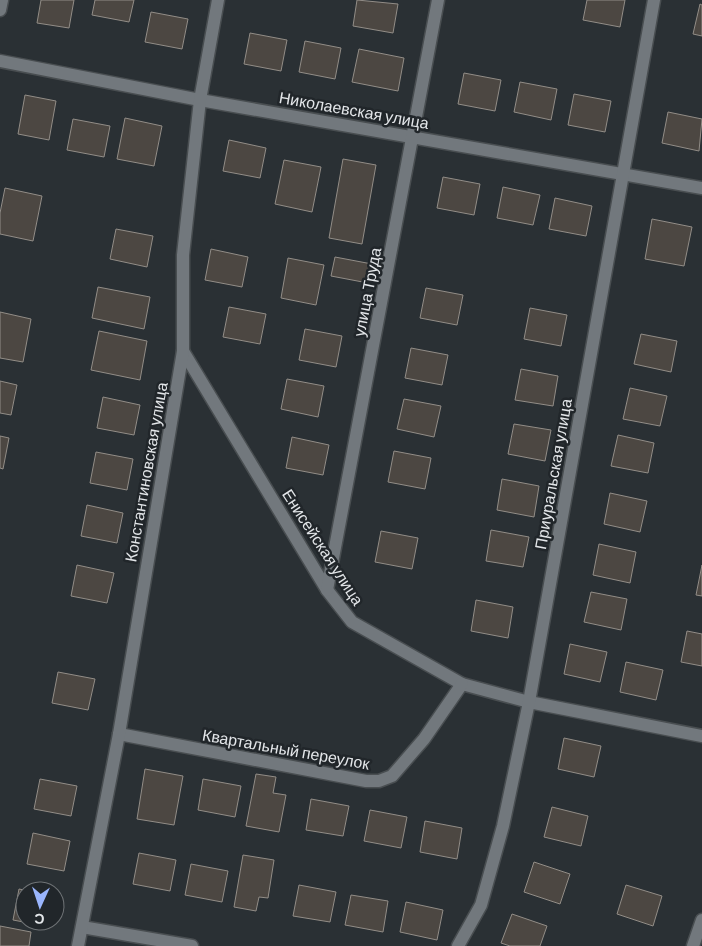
<svg xmlns="http://www.w3.org/2000/svg" width="702" height="946" viewBox="0 0 702 946" font-family="Barlow,sans-serif">
<style>
.building{fill:#4c4742;stroke:#928d87}
.lines{fill:none;stroke-linecap:round;stroke-linejoin:round}
.street-casing{stroke:#494e51;stroke-width:15}
.street{stroke:#72787d;stroke-width:12}
.labels{text-anchor:middle;stroke-width:5;stroke-linejoin:round;paint-order:stroke}
.street-label{font-size:16px;fill:#e3e6e9;stroke:#21262a}
</style>
<rect width="100%" height="100%" fill="#2a3034"/>
<g class="building">
<polygon points="41,0 74,0 69,28 37,23"/>
<polygon points="95,0 134,0 129,22 92,15"/>
<polygon points="357,0 398,4 393,33 353,26"/>
<polygon points="587,0 625,0 620,27 583,20"/>
<polygon points="700,4 702,5 702,36 693,34"/>
<polygon points="151,12 188,19 182,49 145,42"/>
<polygon points="250,33 287,40 281,71 244,64"/>
<polygon points="305,41 341,48 335,79 299,72"/>
<polygon points="359,49 404,58 398,91 352,82"/>
<polygon points="464,73 501,80 495,111 458,104"/>
<polygon points="520,82 557,89 551,120 514,112"/>
<polygon points="574,94 611,101 605,132 568,125"/>
<polygon points="25,95 56,101 49,140 18,134"/>
<polygon points="668,112 702,119 699,151 662,143"/>
<polygon points="125,118 162,126 154,166 117,159"/>
<polygon points="73,119 110,126 104,157 67,150"/>
<polygon points="229,140 266,148 260,178 223,171"/>
<polygon points="343,159 376,165 362,244 329,238"/>
<polygon points="284,160 321,167 312,212 275,204"/>
<polygon points="443,177 480,184 474,215 437,208"/>
<polygon points="503,187 540,195 533,225 497,218"/>
<polygon points="5,188 42,196 33,241 0,234 0,213"/>
<polygon points="555,198 592,206 586,236 549,229"/>
<polygon points="652,219 692,227 684,266 645,259"/>
<polygon points="116,229 153,236 147,267 110,259"/>
<polygon points="211,249 248,257 242,287 205,280"/>
<polygon points="335,257 372,264 368,283 331,276"/>
<polygon points="288,258 324,265 316,305 281,298"/>
<polygon points="98,287 150,297 144,329 92,318"/>
<polygon points="426,288 463,295 457,325 420,318"/>
<polygon points="229,307 266,314 260,344 223,337"/>
<polygon points="530,308 567,315 561,346 524,339"/>
<polygon points="0,312 31,319 23,362 0,358"/>
<polygon points="305,329 342,336 336,367 299,360"/>
<polygon points="99,331 147,341 140,380 91,370"/>
<polygon points="641,334 677,341 671,372 634,364"/>
<polygon points="411,348 448,355 442,385 405,378"/>
<polygon points="521,369 558,376 553,406 515,400"/>
<polygon points="287,379 324,386 318,417 281,409"/>
<polygon points="0,381 17,385 11,415 0,413"/>
<polygon points="630,388 667,396 660,426 623,419"/>
<polygon points="103,397 140,405 134,435 97,428"/>
<polygon points="404,399 441,406 434,437 397,429"/>
<polygon points="514,424 551,430 545,461 508,454"/>
<polygon points="618,435 654,443 648,473 611,466"/>
<polygon points="0,436 9,438 3,469 0,468"/>
<polygon points="292,437 329,445 323,475 286,468"/>
<polygon points="394,451 431,458 425,489 388,482"/>
<polygon points="96,452 133,459 127,490 90,483"/>
<polygon points="502,479 539,486 534,517 497,510"/>
<polygon points="610,493 647,501 640,532 604,524"/>
<polygon points="87,505 123,513 117,543 81,536"/>
<polygon points="491,530 529,537 523,567 486,561"/>
<polygon points="381,531 418,538 412,569 375,562"/>
<polygon points="599,544 636,552 630,583 593,575"/>
<polygon points="77,565 114,573 107,603 71,596"/>
<polygon points="702,565 702,596 696,595"/>
<polygon points="591,592 627,599 621,630 584,622"/>
<polygon points="476,600 513,607 508,638 471,631"/>
<polygon points="687,631 702,634 702,666 681,662"/>
<polygon points="570,644 607,652 600,682 564,674"/>
<polygon points="626,662 663,670 656,700 620,692"/>
<polygon points="58,672 95,679 88,710 52,703"/>
<polygon points="564,738 601,746 594,777 558,769"/>
<polygon points="145,769 183,776 174,825 137,819"/>
<polygon points="256,774 276,777 273,793 286,795 279,832 246,826"/>
<polygon points="40,779 77,786 71,816 34,809"/>
<polygon points="203,779 241,786 235,817 198,810"/>
<polygon points="311,799 349,806 343,836 306,830"/>
<polygon points="552,807 588,816 581,846 544,837"/>
<polygon points="370,810 407,817 401,848 364,841"/>
<polygon points="425,821 462,828 457,859 420,852"/>
<polygon points="33,833 70,841 64,871 27,864"/>
<polygon points="139,853 176,860 170,891 133,884"/>
<polygon points="243,855 274,860 268,898 259,897 256,911 234,907"/>
<polygon points="534,862 570,874 560,904 524,892"/>
<polygon points="191,864 228,871 222,902 185,895"/>
<polygon points="299,885 336,892 330,922 293,916"/>
<polygon points="626,885 662,896 653,926 617,914"/>
<polygon points="19,889 29,891 25,891 25,921 51,921 50,927 13,920"/>
<polygon points="351,895 388,901 383,932 345,925"/>
<polygon points="406,902 443,910 437,940 400,932"/>
<polygon points="512,914 547,926 540,946 510,946 501,943"/>
<polygon points="0,926 31,932 29,946 0,946"/>
</g>
<g class="lines">
<g class="street-casing">
<g id="street">
<polyline points="0,10 2,0"/>
<polyline points="0,61 200,100 702,188"/>
<polyline points="183,351 327,590 352,622 462,684 529,702 702,736"/>
<polyline points="327,590 438,0"/>
<polyline points="119,734 366,781 379,781 392,776 424,739 462,684"/>
<polyline points="82,927 192,946"/>
<polyline points="78,946 119,734 183,351 183,255 200,100 218,0"/>
<polyline points="458,946 481,905 503,826 529,702 654,0"/>
<polyline points="693,946 702,920"/>
</g>
</g>
<use href="#street" class="street"/>
</g>
<g class="labels">
<g class="street-label">
<text transform="translate(354 110) rotate(10)" y="6">Николаевская улица</text>
<text transform="translate(367 292) rotate(-79)" y="6">улица Труда</text>
<text transform="translate(146 472) rotate(-80)" y="6">Константиновская улица</text>
<text transform="translate(553 474) rotate(-80)" y="6">Приуральская улица</text>
<text transform="translate(323 547) rotate(57)" y="6">Енисейская улица</text>
<text transform="translate(286 749) rotate(10)" y="6">Квартальный переулок</text>
</g>
</g>
<g transform="translate(40 906) rotate(183)"><circle r="24" fill="#21262a" stroke="#6f7376"/>
<path d="M0-4L9 19L0 12L-9 19Z" fill="#9ab5fd"/>
<text y="-8" font-size="14" font-weight="bold" text-anchor="middle" fill="#e3e6e9">С</text>
</g>
</svg>
